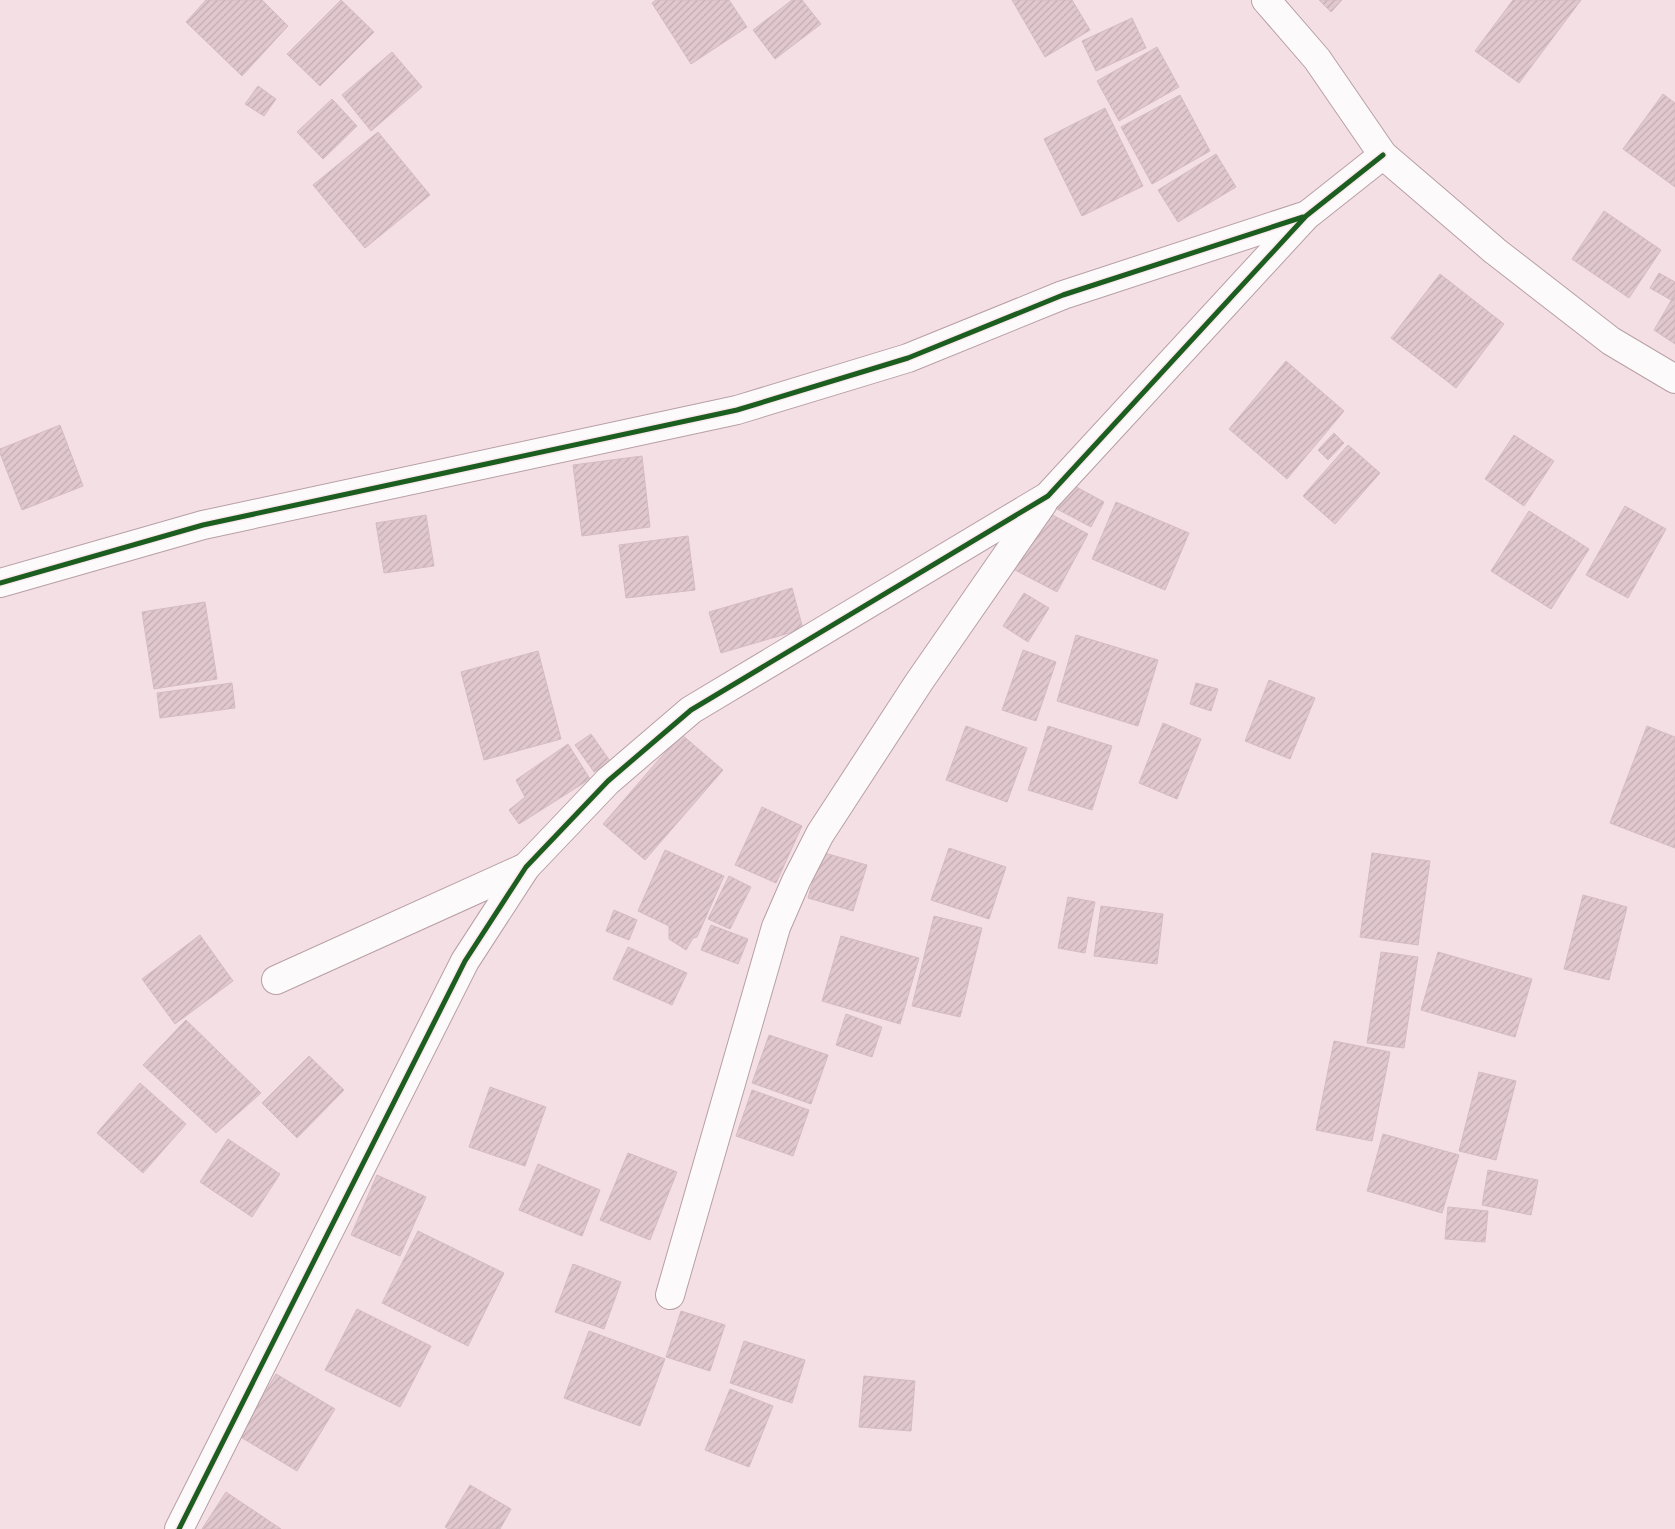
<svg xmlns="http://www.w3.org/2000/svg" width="1675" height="1529" viewBox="0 0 1675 1529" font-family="'Roboto Condensed',sans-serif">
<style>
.building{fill:url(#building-hatch);stroke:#d5bcc2}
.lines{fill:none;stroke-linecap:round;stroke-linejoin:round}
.minor-casing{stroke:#b79fa5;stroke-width:30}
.minor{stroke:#fdfafb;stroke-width:28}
.cycleway-casing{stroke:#fdeaef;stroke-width:8}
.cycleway{stroke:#1b5e20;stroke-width:5}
</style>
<defs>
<pattern id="building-hatch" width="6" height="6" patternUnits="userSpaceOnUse" patternTransform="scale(1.25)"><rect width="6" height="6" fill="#e1c8ce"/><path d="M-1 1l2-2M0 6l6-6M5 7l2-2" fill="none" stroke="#c2acb1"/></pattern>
</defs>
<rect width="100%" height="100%" fill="#f4e0e4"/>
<g class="building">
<polygon points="206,0 262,0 288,26 242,76 186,22"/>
<polygon points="341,0 374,32 320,86 287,54"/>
<polygon points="656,0 729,0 747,27 691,64 652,3"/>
<polygon points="792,0 802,0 821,24 775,59 753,30"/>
<polygon points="1012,0 1072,0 1090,30 1045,57"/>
<polygon points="1319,0 1342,0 1331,12"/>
<polygon points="1513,0 1581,0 1519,83 1475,51"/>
<polygon points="1132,18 1146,48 1096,71 1082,41"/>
<polygon points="1157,47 1179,87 1119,121 1097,81"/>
<polygon points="392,52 422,87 371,131 342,95"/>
<polygon points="258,86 276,99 264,116 245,104"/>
<polygon points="1663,94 1675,103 1675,187 1623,149"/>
<polygon points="1180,95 1210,151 1152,184 1121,127"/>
<polygon points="332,99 357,126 323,159 297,132"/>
<polygon points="1105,108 1143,186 1082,216 1044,139"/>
<polygon points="378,132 430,195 365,248 313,185"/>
<polygon points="1216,154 1236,187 1178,222 1158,190"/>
<polygon points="1604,211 1661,250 1629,298 1572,259"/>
<polygon points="1659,273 1675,282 1675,293 1671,300 1650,288"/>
<polygon points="1440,274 1504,324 1456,388 1391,338"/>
<polygon points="1675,294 1675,344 1654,330"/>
<polygon points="1286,361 1344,411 1287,479 1229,429"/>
<polygon points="60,425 83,486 22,510 0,453 0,449"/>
<polygon points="1334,433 1344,443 1328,460 1318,450"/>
<polygon points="1514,435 1554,461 1524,506 1485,479"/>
<polygon points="1348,445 1380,473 1335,524 1303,496"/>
<polygon points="642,456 650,527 582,536 573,465"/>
<polygon points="1069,483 1104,502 1091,527 1055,508"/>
<polygon points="1116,502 1189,533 1165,590 1092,559"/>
<polygon points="1625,506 1666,529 1628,598 1586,575"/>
<polygon points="1045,511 1088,534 1057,592 1013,569"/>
<polygon points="1529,511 1589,549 1551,609 1491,571"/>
<polygon points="426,515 434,566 384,573 376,523"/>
<polygon points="688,536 695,590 626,598 619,545"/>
<polygon points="792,588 803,629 721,653 709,612"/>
<polygon points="1024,593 1049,608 1028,642 1003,626"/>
<polygon points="205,602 217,679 154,689 142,612"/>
<polygon points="1076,635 1158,660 1138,726 1057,701"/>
<polygon points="1023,650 1056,662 1036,721 1002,710"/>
<polygon points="538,651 561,739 484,760 461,672"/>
<polygon points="1269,680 1315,698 1290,759 1245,741"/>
<polygon points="232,683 235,708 160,718 157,693"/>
<polygon points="1196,683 1218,689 1211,711 1190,704"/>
<polygon points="1163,723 1201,739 1177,799 1139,783"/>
<polygon points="966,726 1027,748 1007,802 946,780"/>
<polygon points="1048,726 1112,746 1092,810 1028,790"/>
<polygon points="1647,726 1675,737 1675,848 1610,823"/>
<polygon points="591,734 610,761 594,772 575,745"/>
<polygon points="681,734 723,770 645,860 603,824"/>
<polygon points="568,744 590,779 519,824 509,810 525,797 516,780"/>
<polygon points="762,807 802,826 776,883 735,865"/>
<polygon points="949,848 1006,867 989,919 931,900"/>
<polygon points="665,850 724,876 697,937 693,938 686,950 669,939 669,926 638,911"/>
<polygon points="821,852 867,865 853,911 808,898"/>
<polygon points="1372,853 1430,861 1418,945 1360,937"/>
<polygon points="729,876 751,887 730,929 708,919"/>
<polygon points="1583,895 1627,907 1609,980 1564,969"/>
<polygon points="1068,897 1095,902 1085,953 1058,948"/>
<polygon points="1101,906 1163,914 1157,964 1094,956"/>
<polygon points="614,910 637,920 629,940 606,931"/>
<polygon points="934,916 982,928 960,1017 912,1006"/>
<polygon points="711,925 748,939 738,964 701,950"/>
<polygon points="200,935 233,981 175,1024 142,979"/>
<polygon points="841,936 919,958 900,1024 822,1001"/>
<polygon points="628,947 687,973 672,1005 613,979"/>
<polygon points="1381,952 1418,957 1404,1048 1367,1043"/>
<polygon points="1438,952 1532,979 1515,1037 1421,1010"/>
<polygon points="846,1014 882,1027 872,1057 836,1045"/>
<polygon points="186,1020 261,1093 216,1133 143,1065"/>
<polygon points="769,1035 828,1055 811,1104 752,1083"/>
<polygon points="1334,1041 1390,1052 1372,1141 1316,1130"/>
<polygon points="309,1056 344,1090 297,1138 262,1103"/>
<polygon points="1479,1072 1516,1081 1496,1160 1459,1151"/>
<polygon points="140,1083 186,1124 143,1173 97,1133"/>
<polygon points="490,1087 546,1107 525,1166 469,1147"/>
<polygon points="752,1090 809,1110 793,1156 736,1136"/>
<polygon points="1383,1134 1459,1155 1442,1213 1367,1191"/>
<polygon points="228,1139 280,1174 252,1217 200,1182"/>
<polygon points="628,1153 677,1172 650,1240 600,1220"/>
<polygon points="538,1164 600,1190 582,1236 519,1210"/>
<polygon points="1488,1170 1538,1180 1531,1215 1482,1205"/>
<polygon points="377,1175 426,1197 400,1256 351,1235"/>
<polygon points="1448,1207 1488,1211 1485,1242 1445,1239"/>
<polygon points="418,1231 504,1273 468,1346 382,1303"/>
<polygon points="573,1264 621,1282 604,1329 555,1312"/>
<polygon points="357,1309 431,1346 400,1407 325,1370"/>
<polygon points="681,1311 725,1325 710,1371 666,1357"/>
<polygon points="589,1331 665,1359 640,1426 564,1398"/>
<polygon points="744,1341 805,1360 792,1403 730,1383"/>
<polygon points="276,1374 335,1409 297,1471 239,1436"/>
<polygon points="864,1376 915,1381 911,1431 859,1427"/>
<polygon points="730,1389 773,1406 749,1467 705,1450"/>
<polygon points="470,1485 511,1509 500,1529 449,1529 445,1527"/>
<polygon points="226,1492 281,1529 202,1529"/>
</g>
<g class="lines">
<g class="minor-casing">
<g id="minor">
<polyline points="1266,0 1317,59 1383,155 1495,251 1611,341 1675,379"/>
<polyline points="0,583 203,525 737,410 908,358 1063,295 1304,216"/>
<polyline points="276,980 526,867"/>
<polyline points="670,1295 776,927 796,881 820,834 919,682 1043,503"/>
<polyline points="179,1529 465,961 526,867 608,781 691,710 1048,496 1306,216 1383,155"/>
</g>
</g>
<use href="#minor" class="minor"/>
<g class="cycleway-casing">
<g id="cycleway">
<polyline points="0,583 203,525 737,410 908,358 1063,295 1303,217"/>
<polyline points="179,1529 465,961 526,867 608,781 691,710 1048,496 1306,216 1383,155"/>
</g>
</g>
<use href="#cycleway" class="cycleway"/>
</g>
</svg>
